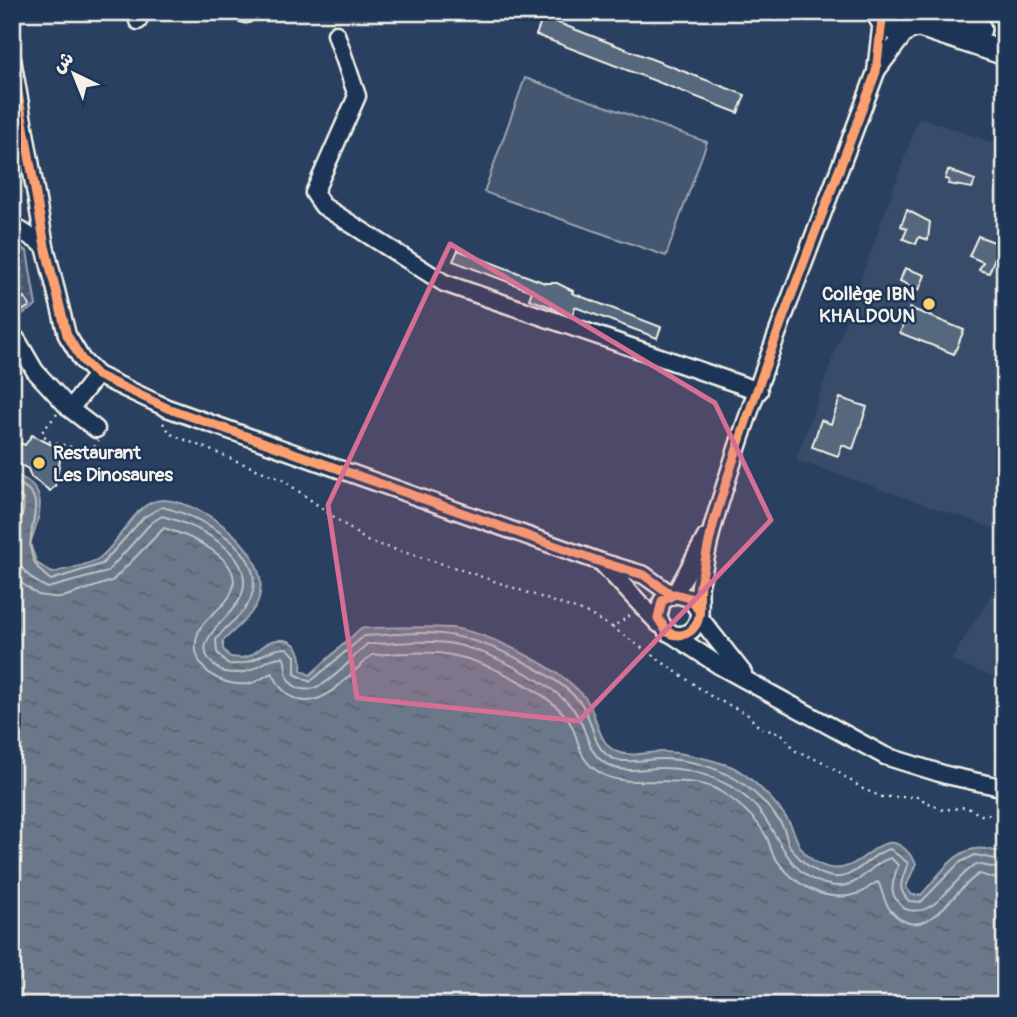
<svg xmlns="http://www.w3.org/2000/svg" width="1017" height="1017" viewBox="0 0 1017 1017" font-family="Pangolin,'Playpen Sans Arabic',sans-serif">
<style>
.built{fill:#374c69}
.grass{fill:#445771;stroke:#9ca4ac;stroke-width:2}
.park{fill:url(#park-dots);stroke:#9ca4ac;stroke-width:2}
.water{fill:url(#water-ripples);stroke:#a1a8b0;stroke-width:2}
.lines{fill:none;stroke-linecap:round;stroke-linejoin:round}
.shore{stroke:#bdc1c2;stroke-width:2}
.building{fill:#56677d;stroke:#f4f1e8;stroke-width:2}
.minor-casing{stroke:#f4f1e8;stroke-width:21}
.highway-casing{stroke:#f4f1e8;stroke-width:28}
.path{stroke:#f4f1e8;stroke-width:2.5;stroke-dasharray:2 5;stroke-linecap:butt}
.minor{stroke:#1d3557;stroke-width:16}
.highway{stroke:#1d3557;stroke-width:23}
.cycleway-casing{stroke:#1d3557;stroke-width:13}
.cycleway{stroke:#fca06f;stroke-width:9}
.marked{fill:#d66f93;fill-opacity:0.2;stroke:#d66f93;stroke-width:5;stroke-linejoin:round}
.poi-dot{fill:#ffd166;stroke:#1d3557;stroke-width:2.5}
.labels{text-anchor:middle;stroke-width:5;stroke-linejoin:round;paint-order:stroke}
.poi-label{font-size:19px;font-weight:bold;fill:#f4f1e8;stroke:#1d3557;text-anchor:end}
</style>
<defs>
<pattern id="park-dots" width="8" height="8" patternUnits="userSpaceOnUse" patternTransform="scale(1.75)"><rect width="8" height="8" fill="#445771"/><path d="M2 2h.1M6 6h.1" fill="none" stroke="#607085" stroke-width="1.8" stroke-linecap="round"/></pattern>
<pattern id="water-ripples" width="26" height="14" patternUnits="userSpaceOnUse" patternTransform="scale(1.75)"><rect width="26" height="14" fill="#6a788a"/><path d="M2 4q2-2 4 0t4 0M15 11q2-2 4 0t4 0" fill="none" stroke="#5b626b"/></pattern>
</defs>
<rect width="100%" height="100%" fill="#2a4060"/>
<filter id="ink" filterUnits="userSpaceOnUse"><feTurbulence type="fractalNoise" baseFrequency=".0143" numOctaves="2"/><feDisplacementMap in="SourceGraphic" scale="14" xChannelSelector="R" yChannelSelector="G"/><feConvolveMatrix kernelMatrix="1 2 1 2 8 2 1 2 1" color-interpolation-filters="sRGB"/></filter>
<g filter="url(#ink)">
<g class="built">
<polygon points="919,117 1005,147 1005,532 796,460"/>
<polygon points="1005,573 1005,681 951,660"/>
</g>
<polygon class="grass" points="525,78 707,142 666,256 484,192"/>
<polygon class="park" points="12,243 27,251 36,306 12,320"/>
<path class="water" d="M12,474C52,486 40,514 30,544L37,563L52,573C66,569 86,566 98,559C120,545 135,498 164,500C206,503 275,554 258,601C252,616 234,630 223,641V649L230,657C235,657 242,659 247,657C256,654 263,644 272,641C295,635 303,651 301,670L310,675L361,628C391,628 422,626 451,628C487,631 564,670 586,699C598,715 597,744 617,752C632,758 649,751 665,752C684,753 709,759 727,765C747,771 778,804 789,822C796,834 797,848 810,858C862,899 879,803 916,863L906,887L912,895H921C947,867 963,834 1005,855V1005H12Z"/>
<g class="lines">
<g class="shore">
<path d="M12,482C67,497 0,545 51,580L102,564L144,517L162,507C200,516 268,549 251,598C245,615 225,625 216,640L217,652L227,664C255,667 263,648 287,648L295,656V674L310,682L364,636C392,635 427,630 454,636C492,643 555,673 580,702C595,720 590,749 614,759C629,764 647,759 662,759C691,759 724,769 746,786C760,797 773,811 782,825C786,831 786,839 789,845C797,858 811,870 825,875C854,886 866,854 890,849L908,863C903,879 895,887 909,901L921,902L959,863L975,855L1005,861"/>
<path d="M12,491L23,499C26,516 16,526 14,542C12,563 31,581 48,588L107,572L151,523L162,516C194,524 256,552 242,594C235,619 176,645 224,672C257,678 261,657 283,657C288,664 283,674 290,682C314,708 350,659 367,644C394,644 426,639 453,644C488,651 550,681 573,709C589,728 584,752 608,765C624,774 644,768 661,768C692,768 726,779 749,800C778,825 783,873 825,884C861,894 867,863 891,858L898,865C892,884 887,895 905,909C937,920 952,877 977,864L1005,870"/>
<path d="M12,571L20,582L38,595L60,598L112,581L164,528C187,535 245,558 232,591C226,608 204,616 198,633C187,666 219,687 248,684C257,683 264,676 272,673C276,679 279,686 284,691C316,722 349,673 372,655C396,654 427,650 451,655C484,661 546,690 567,718C583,740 573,757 602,774C628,790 690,771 721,792C738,802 757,819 766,836C770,843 770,850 774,856C792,884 826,905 860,893C867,890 872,884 878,882C883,891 883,901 891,911C925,950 955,887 979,874L1005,881"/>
</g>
</g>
<g class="building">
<polygon points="543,17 745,95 738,113 536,35"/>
<polygon points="948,170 975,180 972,188 948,184 949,180 945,179"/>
<polygon points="907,210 930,222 928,240 919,237 916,244 903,239 907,229 901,226"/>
<polygon points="978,236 1000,244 989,273 979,270 983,262 969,256"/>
<polygon points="458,250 545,283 557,283 573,291 572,293 661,327 657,338 575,307 572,315 529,299 532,291 453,261"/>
<polygon points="905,268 925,275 919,290 900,281"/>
<polygon points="24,297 30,306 12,317 12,304"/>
<polygon points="910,308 964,330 954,354 900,333"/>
<polygon points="840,398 867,407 853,449 842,445 838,456 812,447 821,420 831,424"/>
<polygon points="32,435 62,450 55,486 50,491 31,477 28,469 12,460 21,443 25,445"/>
</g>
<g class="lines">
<g class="minor-casing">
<g id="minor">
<polyline points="137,12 138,21"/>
<polyline points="240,12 246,14"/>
<polyline points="336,34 357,96 314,193 323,206 444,283 759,391"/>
<polyline points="12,59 45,246 67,335 82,360 97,375 167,408 601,562 644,575 672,595"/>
<polyline points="877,70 908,29"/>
<polyline points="12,225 45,246"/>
<polyline points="17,340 35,371 70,409"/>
<polyline points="96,429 70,409 97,375"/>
<polyline points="601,562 659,624"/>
<polyline points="675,594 706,537"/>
<path d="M699,611L690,598L675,594L662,601L658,618L667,632C677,637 689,636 695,626C703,615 698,597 700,585C705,564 708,543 714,522C759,370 821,221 876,72L882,20"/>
<polyline points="699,617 743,673"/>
<polyline points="673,635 720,666 885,756 946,775 1005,788"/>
</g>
</g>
<g class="highway-casing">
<g id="highway">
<path d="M878,12C886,30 900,33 917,24L925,12"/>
<polyline points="942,12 979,29"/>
<polyline points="917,24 1005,53"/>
</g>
</g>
<g class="path">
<polyline points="57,414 42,432 48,441 75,448 88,458 98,440"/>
<polyline points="163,423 171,434 283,480 367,541 456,568 587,613 612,627 631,615"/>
<polyline points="612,627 712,697 746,713 760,728 782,734 796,751 823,762 863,789 882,797 917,797 943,810 966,807 981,815 1005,813"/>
</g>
<use href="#minor" class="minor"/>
<use href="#highway" class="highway"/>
<g class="cycleway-casing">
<g id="cycleway">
<polyline points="12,59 45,246 67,335 82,360 97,375 167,408 601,562 644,575 672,595"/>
<path d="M699,611L690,598L675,594L662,601L658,618L667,632C677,637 689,636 695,626C703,615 698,597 700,585C705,564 708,543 714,522C759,370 821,221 876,72L882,20"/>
</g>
</g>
<use href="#cycleway" class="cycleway"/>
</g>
</g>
<path class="marked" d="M450,244L715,403L771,520L579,721L357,698L328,505Z"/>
<g class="poi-dot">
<circle cx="929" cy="304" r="7"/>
<circle cx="39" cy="463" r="7"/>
</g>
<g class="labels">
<g class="poi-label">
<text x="915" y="300">Collège IBN<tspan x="915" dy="22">KHALDOUN</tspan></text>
<text x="53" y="459" text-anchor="start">Restaurant<tspan x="53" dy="22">Les Dinosaures</tspan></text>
</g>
</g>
<rect width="1017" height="1017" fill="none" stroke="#1d3557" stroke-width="42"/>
<rect x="21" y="21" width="975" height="975" fill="none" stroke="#f4f1e8" stroke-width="2.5" filter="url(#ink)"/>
<g transform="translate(74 74) rotate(317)" stroke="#1d3557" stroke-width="5" paint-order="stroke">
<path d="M0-5L12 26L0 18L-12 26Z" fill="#f4f1e8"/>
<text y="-10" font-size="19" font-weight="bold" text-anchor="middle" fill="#f4f1e8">ش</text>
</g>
</svg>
